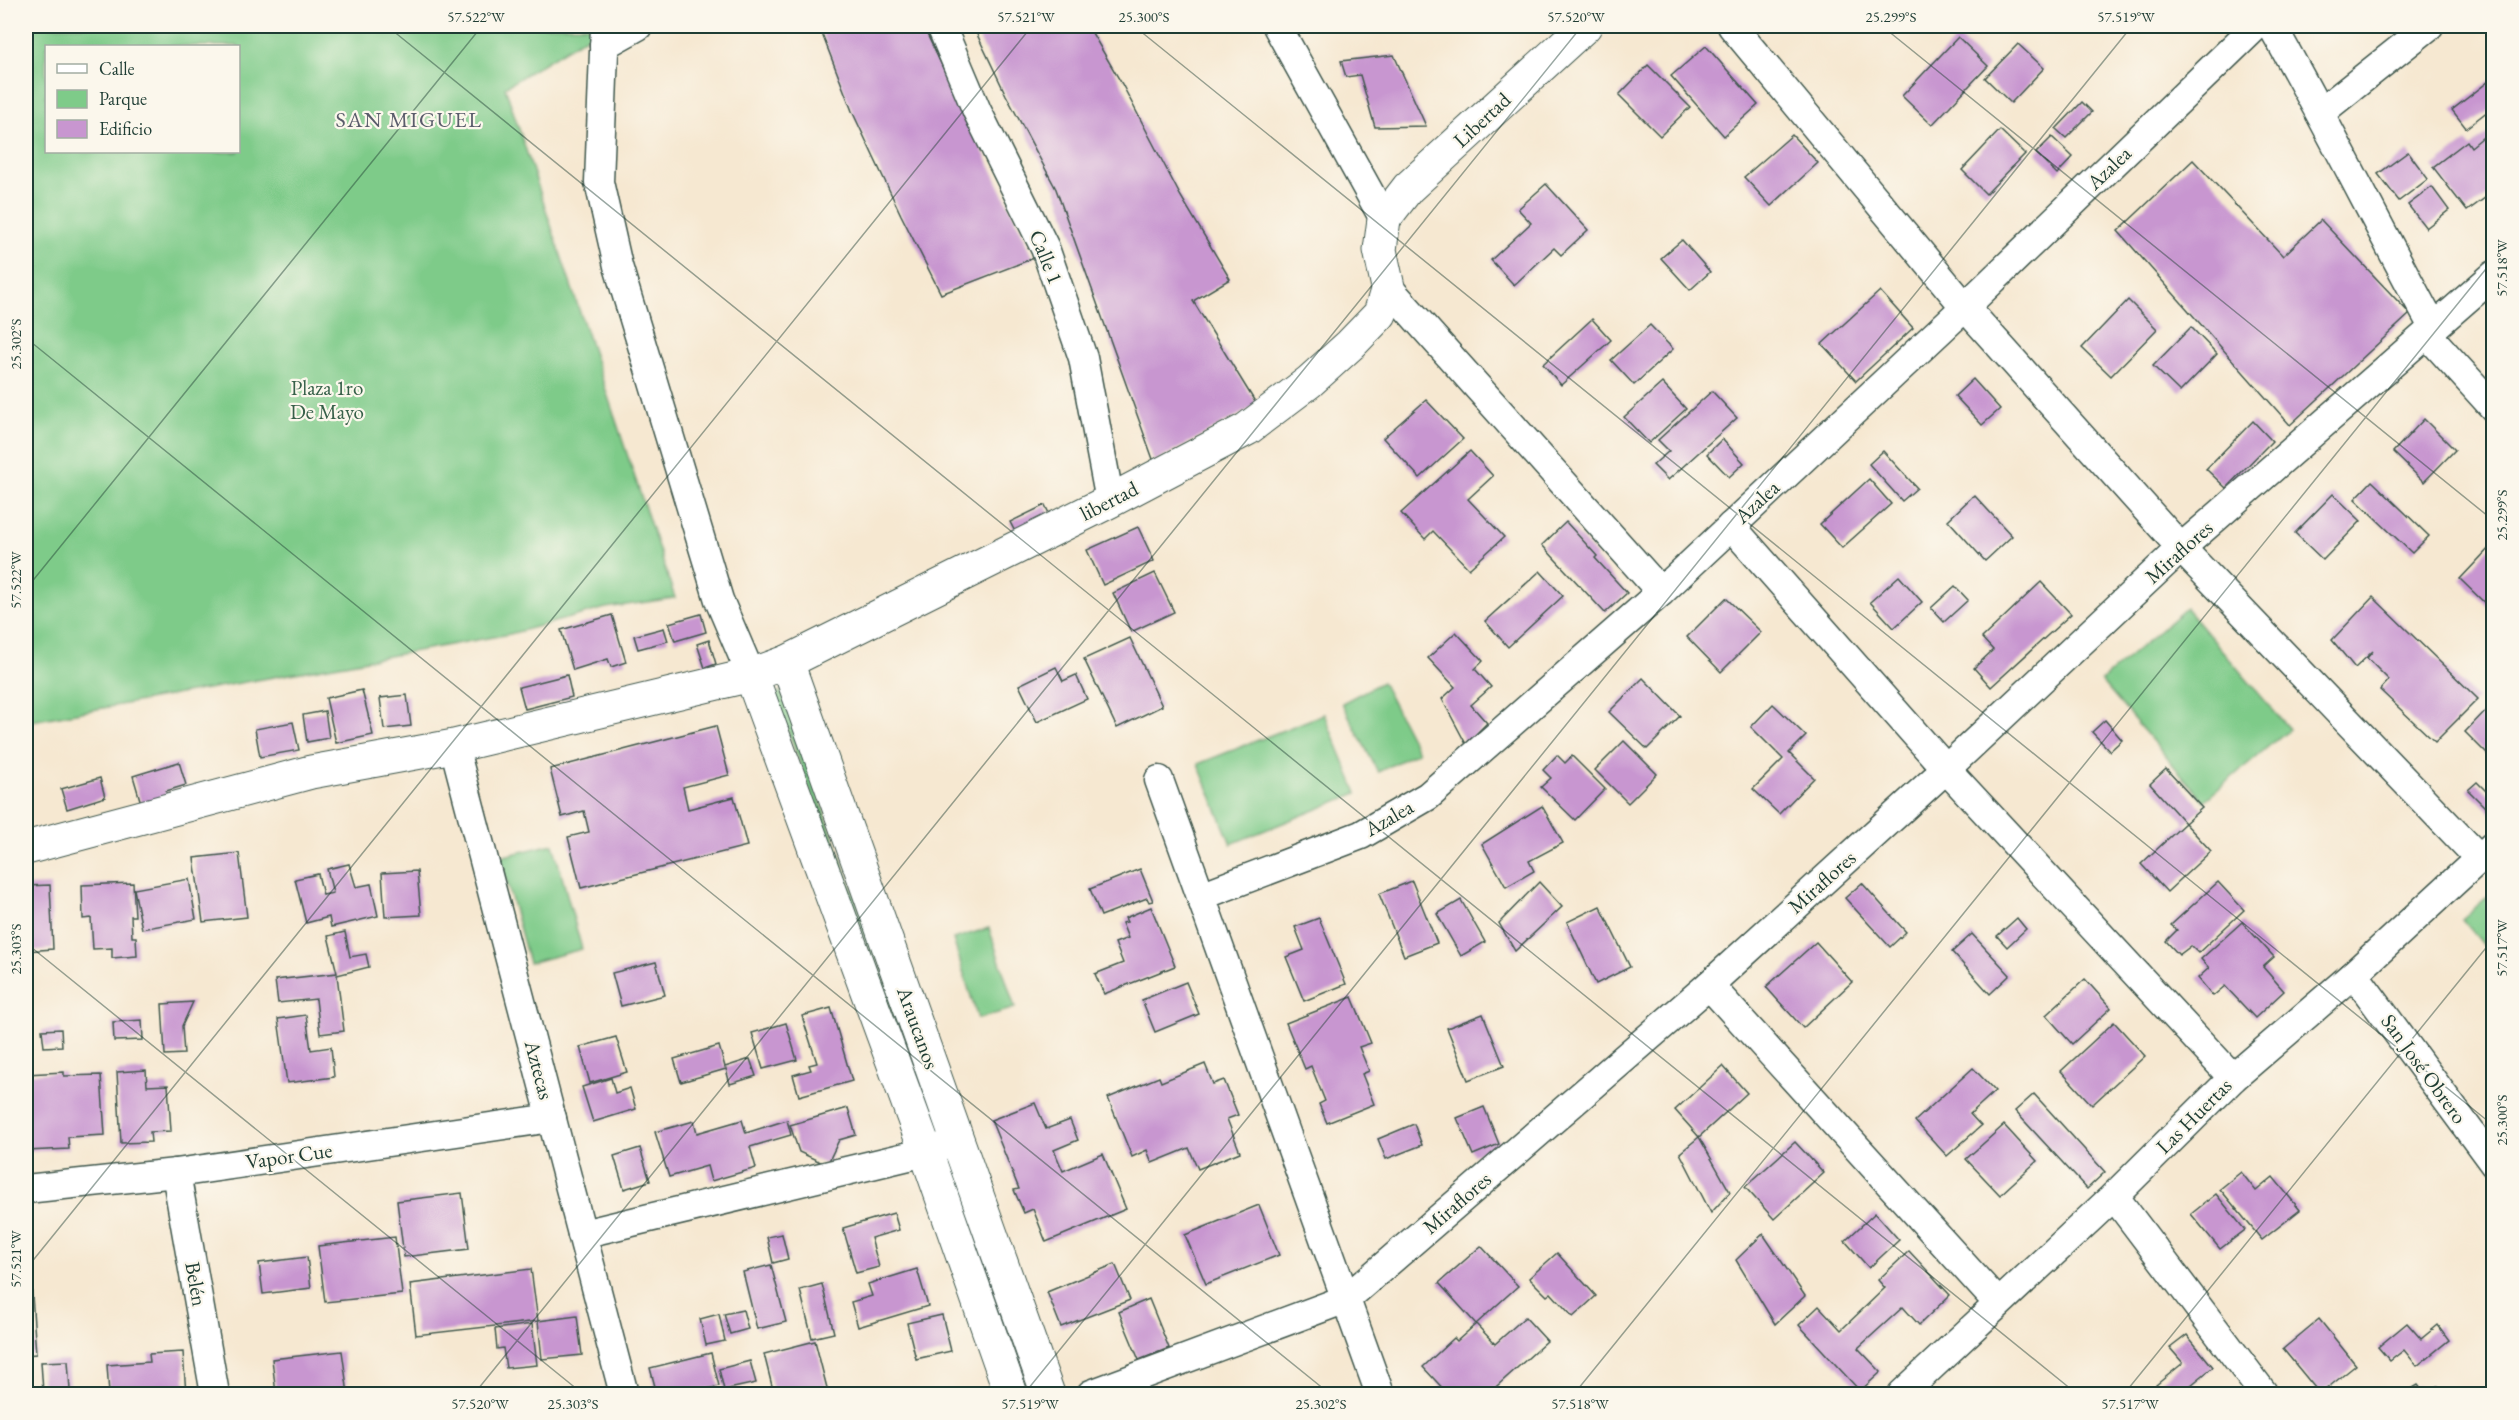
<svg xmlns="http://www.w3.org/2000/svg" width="2519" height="1420" viewBox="0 0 2519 1420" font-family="'EB Garamond',serif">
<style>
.green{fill:#7ecb89;stroke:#4e845e;stroke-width:1.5;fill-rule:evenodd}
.building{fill:#c896d0}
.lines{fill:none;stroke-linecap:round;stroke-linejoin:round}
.street-casing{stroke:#3f574c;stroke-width:31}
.secondary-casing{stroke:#3f574c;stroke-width:35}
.street{stroke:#fff;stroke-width:28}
.secondary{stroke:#fff;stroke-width:33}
.ticks{fill:none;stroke:#1f3d34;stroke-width:1.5;stroke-opacity:0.45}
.labels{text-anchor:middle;stroke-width:4.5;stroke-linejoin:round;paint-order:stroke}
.street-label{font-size:21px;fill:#1f3d34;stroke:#fbf7ec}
.park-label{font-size:21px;fill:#376049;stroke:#fbf7ec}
.neighbourhood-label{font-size:22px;letter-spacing:1.5px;fill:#5a5c6b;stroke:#fbf7ec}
.neatline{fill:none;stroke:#1f3d34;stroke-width:2}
.ticks-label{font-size:15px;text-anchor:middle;fill:#1f3d34}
</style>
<rect width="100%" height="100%" fill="#fbf7ec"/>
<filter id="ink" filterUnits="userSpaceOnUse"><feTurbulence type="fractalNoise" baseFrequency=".0167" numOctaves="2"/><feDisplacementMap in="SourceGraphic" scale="12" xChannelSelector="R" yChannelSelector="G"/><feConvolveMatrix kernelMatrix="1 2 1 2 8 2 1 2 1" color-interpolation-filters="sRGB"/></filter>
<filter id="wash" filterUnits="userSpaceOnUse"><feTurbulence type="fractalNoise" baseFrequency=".008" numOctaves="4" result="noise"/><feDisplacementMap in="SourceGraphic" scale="24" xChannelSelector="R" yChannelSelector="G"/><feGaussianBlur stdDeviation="1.35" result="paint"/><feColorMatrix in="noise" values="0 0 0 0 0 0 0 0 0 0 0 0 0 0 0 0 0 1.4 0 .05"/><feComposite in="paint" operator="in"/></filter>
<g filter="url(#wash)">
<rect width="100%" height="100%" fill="#f6e8d1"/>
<g class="green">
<path d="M26,26H604L505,87L675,598L606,608L510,634L26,722ZM46,46H238V152H46Z"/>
<polygon points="2186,608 2289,729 2204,801 2101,681"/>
<polygon points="1382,682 1418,752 1378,772 1342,703"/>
<polygon points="781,691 936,1125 932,1126 775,695"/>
<polygon points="1324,714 1357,793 1231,844 1198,764"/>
<polygon points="553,844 582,949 529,963 500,857"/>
<polygon points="2493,892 2493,956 2462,919"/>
<polygon points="989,928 1015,1008 978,1019 953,939"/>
</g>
<g id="blocks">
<g class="building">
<polygon points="819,26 923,26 1034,258 941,294 901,215 852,111"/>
<polygon points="973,26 1088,26 1122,84 1180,195 1230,279 1193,301 1257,405 1154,462 1056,189 1006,95"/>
<polygon points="1958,37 1988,66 1932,125 1902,96"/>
<polygon points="2018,44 2044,68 2011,103 1985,78"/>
<polygon points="1706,46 1758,105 1724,136 1671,76"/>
<polygon points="1394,55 1426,126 1375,127 1360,75 1346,77 1341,61"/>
<polygon points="1648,65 1690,107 1660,136 1619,95"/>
<polygon points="2493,78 2493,107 2466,128 2452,110"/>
<polygon points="2082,102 2092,112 2066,138 2056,129"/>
<polygon points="2493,129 2493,192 2467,211 2433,167 2467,141 2471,147"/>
<polygon points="2000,130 2025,154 1986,194 1962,170"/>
<polygon points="1792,135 1818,163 1771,206 1744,177"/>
<polygon points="2052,137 2073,157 2057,174 2036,153"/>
<polygon points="2408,152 2428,179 2399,201 2378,174"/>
<polygon points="2193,160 2283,256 2321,220 2410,314 2290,425 2118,231"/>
<polygon points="1546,184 1588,230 1561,255 1554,248 1514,285 1491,260 1531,223 1518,209"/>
<polygon points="2432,187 2449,210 2426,228 2408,205"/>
<polygon points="1682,240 1710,272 1690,290 1661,258"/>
<polygon points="1880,291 1913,328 1856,381 1822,344"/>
<polygon points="2128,300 2157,329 2111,376 2082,348"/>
<polygon points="1592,319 1611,340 1561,385 1543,364"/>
<polygon points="1650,325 1673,349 1634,385 1611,360"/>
<polygon points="2191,327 2217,354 2180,392 2153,366"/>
<polygon points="1973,379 2000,409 1982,425 1955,396"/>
<polygon points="1662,383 1686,409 1649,443 1624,417"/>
<polygon points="1712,391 1737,418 1668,480 1653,465 1669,451 1658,440"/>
<polygon points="1426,400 1463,439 1420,478 1383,438"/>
<polygon points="2424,419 2455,450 2424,482 2393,452"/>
<polygon points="2253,421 2272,441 2226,488 2206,469"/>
<polygon points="1722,439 1744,463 1729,477 1707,454"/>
<polygon points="1470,451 1493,476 1468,499 1504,537 1469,569 1433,531 1425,539 1401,513"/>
<polygon points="1883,451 1917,488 1902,501 1869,464"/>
<polygon points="1869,479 1891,504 1842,548 1820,524"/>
<polygon points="2372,481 2429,536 2412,553 2355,499"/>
<polygon points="2333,494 2361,521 2323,560 2295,533"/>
<polygon points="1974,495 2012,536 1985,561 1948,520"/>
<polygon points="1045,505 1056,528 1022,545 1010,522"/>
<polygon points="1566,522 1597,556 1595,558 1627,593 1605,613 1542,545"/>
<polygon points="1138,527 1154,561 1103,585 1087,550"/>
<polygon points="2493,544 2493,611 2460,579"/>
<polygon points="1540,571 1563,596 1508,647 1485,621"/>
<polygon points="1155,573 1174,612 1131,632 1113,593"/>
<polygon points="1899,576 1922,602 1894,628 1870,602"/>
<polygon points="2041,582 2071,614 1991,687 1974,668 1993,650 1982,638"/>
<polygon points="1955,586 1968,600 1944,622 1931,608"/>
<polygon points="2373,597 2478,699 2435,742 2380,690 2389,680 2367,658 2373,651 2355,668 2332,640"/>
<polygon points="1726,598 1761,632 1721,672 1687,637"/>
<polygon points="701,614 706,632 675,641 669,623"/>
<polygon points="612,615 626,662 611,667 608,659 573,670 561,630"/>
<polygon points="664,628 668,641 638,649 634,636"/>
<polygon points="1456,632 1483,661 1475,669 1491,687 1471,705 1487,723 1466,744 1442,699 1455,687 1428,658"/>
<polygon points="1130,638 1162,706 1117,728 1084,659"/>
<polygon points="709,640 716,664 705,668 697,644"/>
<polygon points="1056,667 1063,681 1076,675 1087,699 1037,722 1019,685"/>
<polygon points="567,675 572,697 525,709 519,687"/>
<polygon points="1643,678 1680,716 1647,749 1609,712"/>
<polygon points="362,690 373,735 336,743 326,698"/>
<polygon points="407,695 411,726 384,729 380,698"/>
<polygon points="1773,704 1806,736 1789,753 1814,778 1779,814 1753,789 1783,759 1751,727"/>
<polygon points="2489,707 2493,711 2492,759 2465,732"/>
<polygon points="325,711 329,738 307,742 303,715"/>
<polygon points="2105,720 2122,740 2110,751 2092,732"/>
<polygon points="293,722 299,750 260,757 255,729"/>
<polygon points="716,726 729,775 683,787 688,809 734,797 747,846 581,888 568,837 589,832 584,811 562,817 550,769"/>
<polygon points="1624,741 1657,774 1628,803 1595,770"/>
<polygon points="1557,755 1565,763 1572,756 1605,789 1575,820 1541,787 1551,778 1543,770"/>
<polygon points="179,762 186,785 166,791 169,802 143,810 133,776"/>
<polygon points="2166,769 2202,808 2185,823 2211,851 2167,892 2141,864 2185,823 2150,784"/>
<polygon points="100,778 105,797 67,809 61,789"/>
<polygon points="2477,782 2491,796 2493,794 2493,815 2468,790"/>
<polygon points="1542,806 1563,843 1529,861 1534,871 1506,887 1482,844"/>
<polygon points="239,853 247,917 203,922 194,858"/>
<polygon points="349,864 356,887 371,884 378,916 331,927 329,917 306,923 295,879 318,874 323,895 333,893 327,869"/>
<polygon points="1140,869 1153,901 1149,902 1147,898 1101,916 1090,889"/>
<polygon points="417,871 421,915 385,917 382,873"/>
<polygon points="189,879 196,919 142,929 134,889"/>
<polygon points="1412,881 1437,943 1404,956 1379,894"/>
<polygon points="1539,882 1562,907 1515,951 1499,923"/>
<polygon points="2218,882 2244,910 2198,953 2191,946 2179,955 2166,941 2177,930 2171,925"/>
<polygon points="133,883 135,916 131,916 132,937 136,937 137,956 112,958 112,948 93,949 91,918 83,919 82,885"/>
<polygon points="1862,883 1906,932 1890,947 1845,898"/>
<polygon points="50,885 53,949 26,951 26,886"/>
<polygon points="1461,900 1485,942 1461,956 1437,914"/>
<polygon points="1600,906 1630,967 1596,984 1567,922"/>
<polygon points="1151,907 1175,966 1104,994 1095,974 1123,963 1115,943 1128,938 1122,923 1127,922 1125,918"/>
<polygon points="1319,918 1346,984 1304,1001 1286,957 1304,950 1295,927"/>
<polygon points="2017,918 2026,929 2007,947 1997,936"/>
<polygon points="2242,922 2274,957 2263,967 2284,991 2255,1018 2225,986 2213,996 2198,978 2209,968 2201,959"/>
<polygon points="345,932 350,957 366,954 369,967 337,975 344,1031 320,1034 316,999 278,1003 275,980 337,973 328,936"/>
<polygon points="1972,934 2010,975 1990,994 1952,952"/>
<polygon points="1816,942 1852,982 1803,1028 1766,987"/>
<polygon points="656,962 665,995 621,1006 612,973"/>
<polygon points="2085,979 2111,1008 2072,1044 2046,1015"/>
<polygon points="1186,982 1199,1014 1155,1032 1142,1000"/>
<polygon points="1352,997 1371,1043 1359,1047 1369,1071 1362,1074 1374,1104 1327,1123 1319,1104 1325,1101 1311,1066 1305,1069 1286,1023"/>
<polygon points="193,1002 182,1026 184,1054 165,1055 162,1004"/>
<polygon points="831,1008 852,1081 799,1096 793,1075 811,1070 809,1065 817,1063 802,1016"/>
<polygon points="1483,1014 1504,1066 1468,1080 1447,1028"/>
<polygon points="306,1015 311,1050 331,1047 334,1077 287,1083 278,1019"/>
<polygon points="142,1020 143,1040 114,1041 113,1022"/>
<polygon points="2114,1022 2145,1056 2092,1105 2061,1071"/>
<polygon points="786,1023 797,1060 763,1069 752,1033"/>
<polygon points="61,1029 62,1046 44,1047 42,1030"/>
<polygon points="616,1037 627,1072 590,1083 580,1047"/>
<polygon points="719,1046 725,1067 750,1059 756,1076 730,1084 726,1069 681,1082 674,1059"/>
<polygon points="1205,1064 1213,1084 1224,1080 1238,1115 1227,1119 1240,1152 1198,1169 1189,1148 1152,1163 1147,1150 1132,1157 1108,1098 1159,1077 1161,1082"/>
<polygon points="1723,1066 1747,1093 1699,1137 1730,1192 1711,1213 1680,1153 1699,1137 1675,1110"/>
<polygon points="1973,1068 1995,1091 1970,1114 1981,1126 1947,1156 1915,1121"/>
<polygon points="146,1070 147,1086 168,1085 171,1131 150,1132 151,1142 121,1143 117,1072"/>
<polygon points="64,1072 64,1076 101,1075 105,1135 68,1137 69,1149 26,1151 26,1074"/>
<polygon points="611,1078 615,1093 630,1088 636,1109 593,1122 582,1087"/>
<polygon points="2034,1094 2105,1172 2087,1189 2015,1111"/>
<polygon points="1035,1103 1046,1129 1070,1120 1078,1140 1054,1150 1063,1171 1103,1154 1126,1209 1046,1242 1033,1209 1024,1213 1014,1190 1019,1189 991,1120"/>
<polygon points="1484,1107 1499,1144 1473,1155 1457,1118"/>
<polygon points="848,1108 856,1135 839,1140 827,1165 799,1152 790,1125"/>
<polygon points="742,1120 746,1133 787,1120 791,1135 750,1147 756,1168 711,1181 707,1166 669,1177 655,1132 694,1121 697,1133"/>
<polygon points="1414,1124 1422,1145 1386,1159 1378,1139"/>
<polygon points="2004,1125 2037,1161 2000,1195 1966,1159"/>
<polygon points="1795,1142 1824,1173 1774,1219 1745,1187"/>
<polygon points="640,1148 650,1181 624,1189 614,1156"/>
<polygon points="2241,1172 2256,1191 2273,1177 2300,1210 2262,1240 2220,1189"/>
<polygon points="462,1193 469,1249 404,1257 397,1201"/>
<polygon points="2216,1194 2245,1230 2220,1249 2191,1214"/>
<polygon points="1259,1205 1279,1255 1206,1284 1185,1235"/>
<polygon points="894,1213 899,1230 871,1238 879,1267 856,1273 843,1228"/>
<polygon points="1875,1213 1899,1240 1869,1268 1845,1241"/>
<polygon points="782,1234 788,1259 773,1263 767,1237"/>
<polygon points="1763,1234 1805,1296 1775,1324 1736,1260"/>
<polygon points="395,1237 402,1294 325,1302 318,1246"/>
<polygon points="1481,1246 1518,1286 1476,1324 1439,1283"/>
<polygon points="1909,1251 1950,1295 1919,1325 1903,1307 1858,1348 1881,1372 1860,1391 1799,1325 1819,1306 1841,1330 1885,1288 1878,1280"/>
<polygon points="1557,1253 1596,1296 1573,1317 1551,1293 1547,1296 1529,1278"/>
<polygon points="307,1257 311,1288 263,1294 259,1263"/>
<polygon points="1115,1264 1130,1300 1061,1327 1047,1292"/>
<polygon points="771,1265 786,1322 757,1329 743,1272"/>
<polygon points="30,1266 36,1354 26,1355 26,1267"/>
<polygon points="531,1269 538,1321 416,1335 410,1284"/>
<polygon points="917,1269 928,1306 858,1327 851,1302 872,1296 868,1284"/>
<polygon points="822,1284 834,1333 812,1338 800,1290"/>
<polygon points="1149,1299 1169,1348 1139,1360 1119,1312"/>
<polygon points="743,1310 748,1329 730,1334 724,1314"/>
<polygon points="719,1314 725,1341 706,1345 700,1319"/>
<polygon points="942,1315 951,1351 916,1359 907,1323"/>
<polygon points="577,1316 582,1355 542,1359 538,1321"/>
<polygon points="1525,1317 1547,1341 1488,1394 1448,1394 1423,1367 1454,1338 1457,1341 1476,1324 1495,1344"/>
<polygon points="2319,1319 2356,1365 2320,1394 2283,1349"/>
<polygon points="2407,1323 2421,1339 2438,1325 2449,1340 2417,1366 2404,1350 2390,1361 2378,1347"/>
<polygon points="532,1324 537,1365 506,1368 503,1348 497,1349 495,1329"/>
<polygon points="2187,1335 2213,1367 2180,1394 2164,1394 2156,1385 2183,1363 2170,1348"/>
<polygon points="815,1341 828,1392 819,1394 774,1394 764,1354"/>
<polygon points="342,1351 348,1394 276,1394 272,1359"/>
<polygon points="183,1352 186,1394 109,1394 107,1365 150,1362 149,1354"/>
<polygon points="711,1353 719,1386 686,1394 657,1394 650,1368"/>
<polygon points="68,1361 70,1390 43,1392 41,1362"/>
<polygon points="750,1361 756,1383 724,1390 719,1369"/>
<polygon points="2418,1385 2425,1394 2438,1386 2443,1394 2411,1394 2408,1391"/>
</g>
</g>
</g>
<g filter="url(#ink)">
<use href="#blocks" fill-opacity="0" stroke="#3f574c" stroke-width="1.5"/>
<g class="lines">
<g class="street-casing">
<g id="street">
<polyline points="605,26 599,182 618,266 719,600 751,675"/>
<polyline points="941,26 977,111 1045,248 1083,358 1110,501"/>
<polyline points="1277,26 1384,219"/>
<polyline points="1732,26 1965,307 2181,548 2479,858"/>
<path d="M2272,26C2328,125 2379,228 2434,329"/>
<polyline points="604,45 638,26"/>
<polyline points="2321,112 2429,26"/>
<polyline points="1388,287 1661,592"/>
<polyline points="2427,334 2494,408"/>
<polyline points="1731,526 1946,769 2233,1078"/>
<polyline points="454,746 624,1394"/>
<polyline points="1159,780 1380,1394"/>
<polyline points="1201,896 1361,835 1428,796 1661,592 1965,307 2256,26"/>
<polyline points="2354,974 2494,1164"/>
<polyline points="1709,985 1998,1303"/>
<polyline points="176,1173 215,1394"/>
<polyline points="26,1189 176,1173 552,1118"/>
<polyline points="2114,1196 2264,1394"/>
<polyline points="582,1234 926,1152 947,1145"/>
<polyline points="1091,1394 1346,1299 1709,985 1946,769 2181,548 2494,275"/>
<polyline points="1902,1394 2114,1196 2233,1078 2354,974 2494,845"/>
</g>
</g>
<g class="secondary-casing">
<g id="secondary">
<polyline points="787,662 1048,1394"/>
<polyline points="751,675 926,1152 1011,1394"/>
<polyline points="26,848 311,772 454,746 751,675 787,662 1110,501 1247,429 1309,382 1350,345 1380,314 1388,287 1380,250 1384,219 1408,188 1585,26"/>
</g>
</g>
<use href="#street" class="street"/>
<use href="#secondary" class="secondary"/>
</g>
</g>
<path class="ticks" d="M387,26L2077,1394M1134,26L2494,1126M1882,26L2494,521M26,338L1330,1394M26,589L482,26M26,943L583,1394M26,1269L1032,26M474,1394L1582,26M1024,1394L2132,26M1574,1394L2494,259M2124,1394L2494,938"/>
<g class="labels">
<g class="street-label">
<text transform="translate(1482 120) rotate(-43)" y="7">Libertad</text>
<text transform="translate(2109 168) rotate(-44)" y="7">Azalea</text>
<text transform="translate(1046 257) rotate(68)" y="7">Calle 1</text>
<text transform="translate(1109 501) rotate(-27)" y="7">libertad</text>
<text transform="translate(1757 502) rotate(-43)" y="7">Azalea</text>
<text transform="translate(2179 552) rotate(-42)" y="7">Miraflores</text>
<text transform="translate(1389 818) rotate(-30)" y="7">Azalea</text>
<text transform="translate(1822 882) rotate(-42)" y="7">Miraflores</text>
<text transform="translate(918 1028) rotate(70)" y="7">Araucanos</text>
<text transform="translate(2424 1069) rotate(54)" y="7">San José Obrero</text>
<text transform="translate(539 1070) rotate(75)" y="7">Aztecas</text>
<text transform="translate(2194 1116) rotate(-45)" y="7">Las Huertas</text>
<text transform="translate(289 1156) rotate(-8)" y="7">Vapor Cue</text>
<text transform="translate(1457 1203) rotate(-41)" y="7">Miraflores</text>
<text transform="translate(196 1284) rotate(80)" y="7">Belén</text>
</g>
<g class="park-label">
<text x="327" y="395">Plaza 1ro<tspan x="327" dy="24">De Mayo</tspan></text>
</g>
<g class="neighbourhood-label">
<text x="409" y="127">SAN MIGUEL</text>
</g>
</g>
<rect width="2519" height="1420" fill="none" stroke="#fbf7ec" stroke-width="66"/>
<rect x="45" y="45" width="195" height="108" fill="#fbf7ec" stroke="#a3ada2" stroke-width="1.5"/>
<rect x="57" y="64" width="30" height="9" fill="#ffffff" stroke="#a3ada2" stroke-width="1.5"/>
<text x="99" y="75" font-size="18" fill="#1f3d34">Calle</text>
<rect x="57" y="90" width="30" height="18" fill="#7ecb89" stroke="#a3ada2" stroke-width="1.5"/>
<text x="99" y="105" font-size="18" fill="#1f3d34">Parque</text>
<rect x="57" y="120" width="30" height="18" fill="#c896d0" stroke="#a3ada2" stroke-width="1.5"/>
<text x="99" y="135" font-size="18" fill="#1f3d34">Edificio</text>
<rect x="33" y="33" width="2453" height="1354" class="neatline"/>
<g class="ticks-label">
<text x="476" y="22">57.522°W</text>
<text x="1026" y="22">57.521°W</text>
<text x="1144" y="22">25.300°S</text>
<text x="1576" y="22">57.520°W</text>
<text x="1891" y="22">25.299°S</text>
<text x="2126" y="22">57.519°W</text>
<text transform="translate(2502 268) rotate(-90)" y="5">57.518°W</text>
<text transform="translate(16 344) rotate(-90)" y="5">25.302°S</text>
<text transform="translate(2502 515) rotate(-90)" y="5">25.299°S</text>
<text transform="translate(16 580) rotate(-90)" y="5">57.522°W</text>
<text transform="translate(2502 948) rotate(-90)" y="5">57.517°W</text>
<text transform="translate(16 949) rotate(-90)" y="5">25.303°S</text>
<text transform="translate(2502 1120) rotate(-90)" y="5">25.300°S</text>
<text transform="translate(16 1259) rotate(-90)" y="5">57.521°W</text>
<text x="480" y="1409">57.520°W</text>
<text x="573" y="1409">25.303°S</text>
<text x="1030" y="1409">57.519°W</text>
<text x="1321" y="1409">25.302°S</text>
<text x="1580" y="1409">57.518°W</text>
<text x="2130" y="1409">57.517°W</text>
</g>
</svg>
